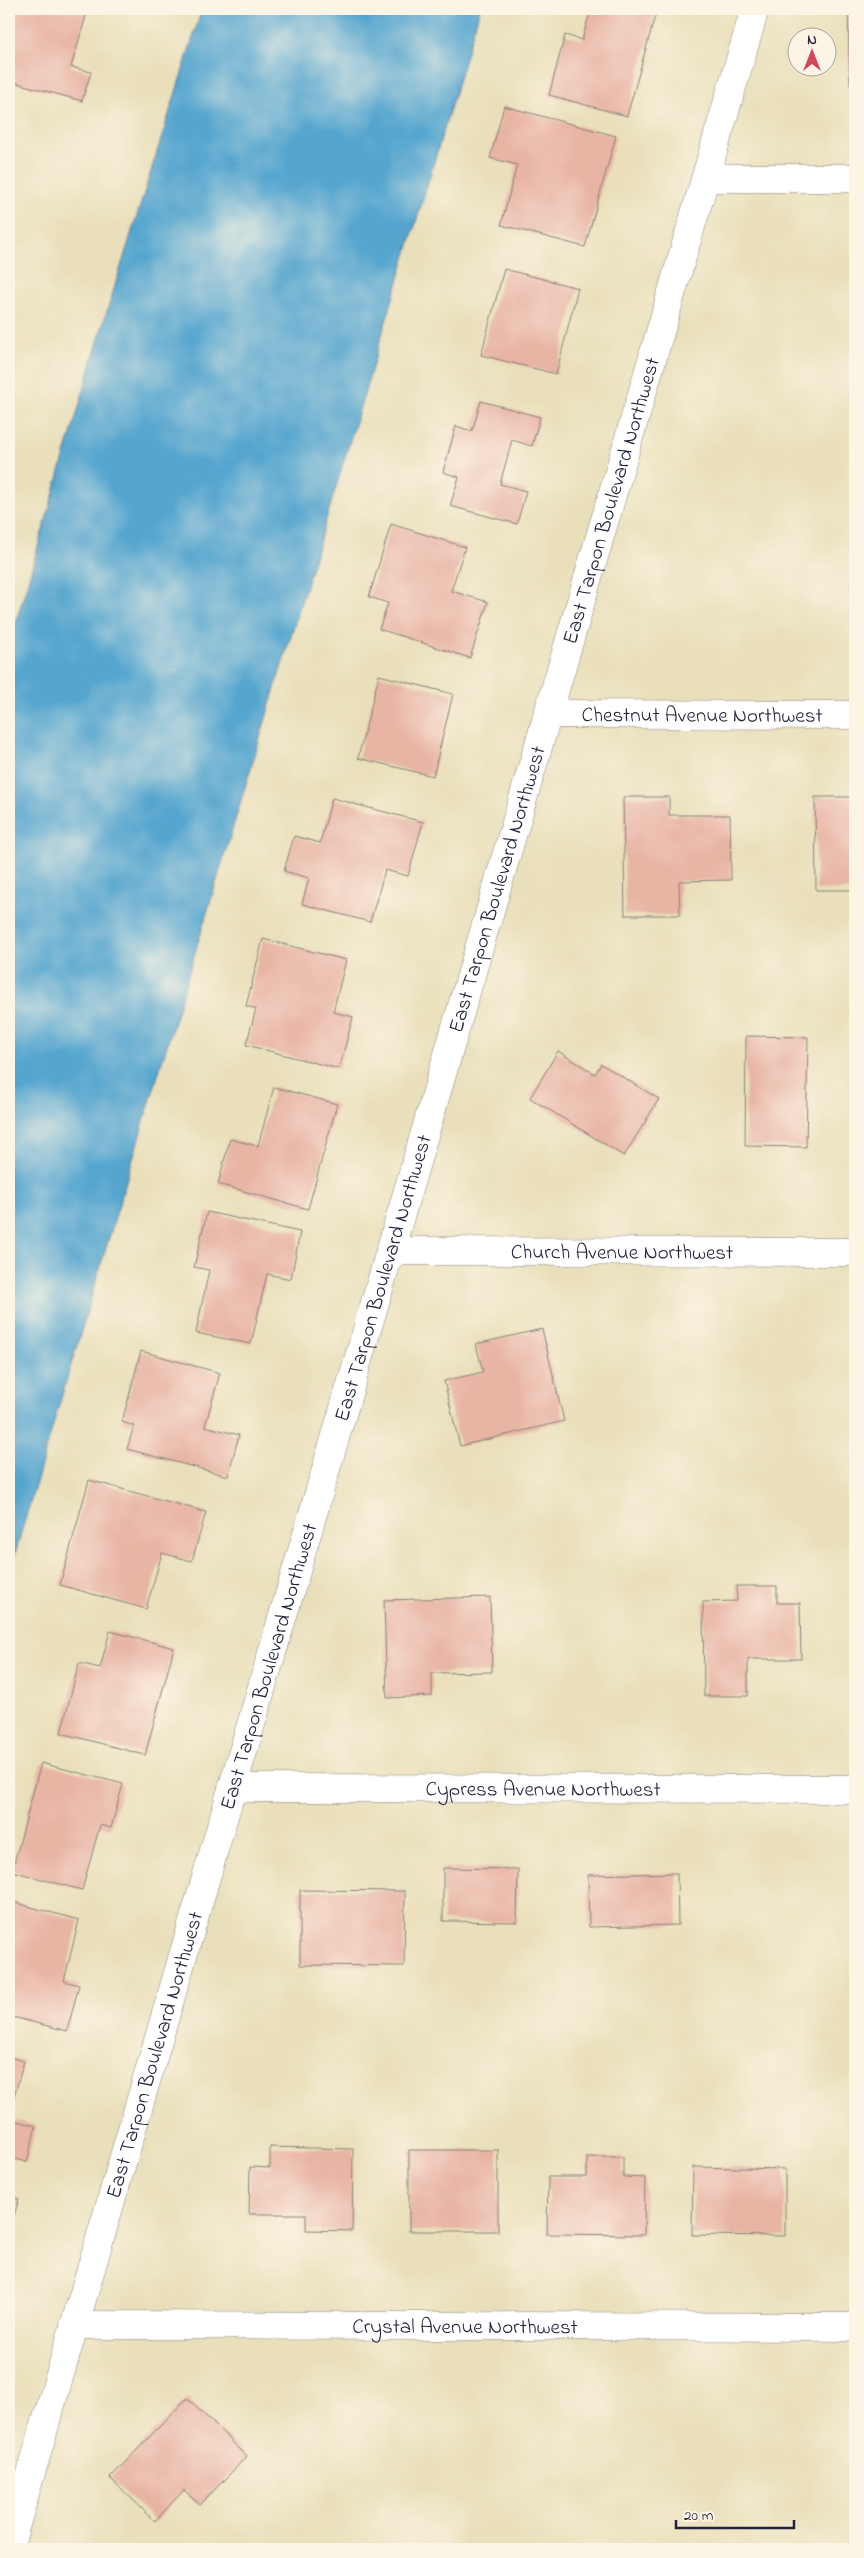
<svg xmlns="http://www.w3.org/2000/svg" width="864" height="2558" viewBox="0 0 864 2558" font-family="'Indie Flower',sans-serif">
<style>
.water{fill:#54a5cf;stroke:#3b6485}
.building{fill:#e8b4a4}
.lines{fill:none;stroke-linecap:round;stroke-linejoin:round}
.minor-casing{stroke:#86807a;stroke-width:29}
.minor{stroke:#fff;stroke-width:28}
.labels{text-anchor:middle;stroke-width:5;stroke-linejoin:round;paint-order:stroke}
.street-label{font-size:21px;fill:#22223b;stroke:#fcf5e5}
</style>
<rect width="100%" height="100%" fill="#fcf5e5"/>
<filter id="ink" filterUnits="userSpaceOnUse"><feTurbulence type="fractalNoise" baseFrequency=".02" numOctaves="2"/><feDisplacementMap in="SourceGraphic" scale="10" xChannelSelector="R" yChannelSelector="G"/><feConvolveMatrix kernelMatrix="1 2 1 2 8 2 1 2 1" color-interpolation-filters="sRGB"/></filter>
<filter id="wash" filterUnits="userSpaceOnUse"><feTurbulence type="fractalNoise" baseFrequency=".0096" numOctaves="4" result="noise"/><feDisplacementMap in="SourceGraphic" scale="20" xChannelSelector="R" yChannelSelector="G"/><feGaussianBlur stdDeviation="1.12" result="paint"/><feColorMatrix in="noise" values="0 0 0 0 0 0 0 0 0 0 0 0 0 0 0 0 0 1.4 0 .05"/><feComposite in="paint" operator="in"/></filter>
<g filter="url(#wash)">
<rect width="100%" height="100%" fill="#e9dfba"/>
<path class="water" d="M202,9H480C324,531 163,1052 9,1574V646L106,314Z"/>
<g id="blocks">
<g class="building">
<polygon points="9,9 88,9 71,67 91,72 82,101 9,81"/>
<polygon points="591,9 657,9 627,116 549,95 565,35 582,40"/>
<polygon points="848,9 855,9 855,85 850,85"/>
<polygon points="504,106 616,136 585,247 501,225 517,165 490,158"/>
<polygon points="504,269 578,288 556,374 481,355"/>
<polygon points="481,401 540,417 532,446 512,440 500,484 526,491 517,524 450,506 459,477 443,472 456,426 472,431"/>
<polygon points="852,522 855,523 855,616 851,616"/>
<polygon points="391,524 465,547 451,591 488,602 470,658 379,629 388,603 369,597"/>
<polygon points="379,675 453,694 433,776 358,758"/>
<polygon points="623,797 669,797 669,815 730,815 731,880 679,881 680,915 625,915"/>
<polygon points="815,797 855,797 855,890 816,890"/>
<polygon points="332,798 423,822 408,876 385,870 370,922 302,904 309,878 284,871 294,836 320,843"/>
<polygon points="263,939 346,960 333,1012 353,1017 339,1069 246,1045 256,1009 246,1006"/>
<polygon points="746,1036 808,1037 806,1147 745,1146"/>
<polygon points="558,1051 595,1074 601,1064 659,1099 624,1156 530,1098"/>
<polygon points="274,1087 337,1104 308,1209 218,1184 230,1139 258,1146"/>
<polygon points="207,1212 300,1232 291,1279 267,1274 251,1344 196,1333 209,1270 194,1267"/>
<polygon points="542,1329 564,1421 460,1446 444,1381 483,1372 476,1344"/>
<polygon points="141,1351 220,1373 205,1426 239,1435 228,1476 127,1449 134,1426 122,1422"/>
<polygon points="89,1480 206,1512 192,1561 162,1553 146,1609 60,1585"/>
<polygon points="736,1586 777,1586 777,1603 800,1603 801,1659 748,1659 748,1696 704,1696 703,1602 737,1601"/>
<polygon points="490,1597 492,1672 432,1673 432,1696 387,1698 384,1600"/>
<polygon points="854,1629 855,1629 855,1692 853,1692"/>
<polygon points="110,1631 174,1648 145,1755 61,1733 79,1663 100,1668"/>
<polygon points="41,1763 123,1784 111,1828 100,1825 82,1890 12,1871"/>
<polygon points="443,1868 518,1869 517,1922 443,1921"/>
<polygon points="677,1873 678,1925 589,1927 588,1875"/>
<polygon points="300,1890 405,1891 404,1966 300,1965"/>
<polygon points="9,1901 79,1920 64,1981 79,1985 67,2031 9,2016"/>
<polygon points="9,2057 24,2061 9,2115"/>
<polygon points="9,2119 36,2126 27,2162 9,2157"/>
<polygon points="270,2147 353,2149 352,2231 306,2230 306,2214 249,2214 250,2167 270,2168"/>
<rect x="409" y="2150" width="89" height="81"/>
<polygon points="587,2157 623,2157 623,2177 645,2178 644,2235 547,2234 548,2177 587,2177"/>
<polygon points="693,2167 785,2169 785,2236 692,2235"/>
<polygon points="9,2196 19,2199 9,2232"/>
<polygon points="187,2398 247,2456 200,2505 184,2490 155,2521 110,2478"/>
</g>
</g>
</g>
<g filter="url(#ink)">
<use href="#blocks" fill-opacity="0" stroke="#86807a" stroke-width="1"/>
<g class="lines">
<g class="minor-casing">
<g id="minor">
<polyline points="706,178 855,178"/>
<path id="s1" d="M548,714L855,715"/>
<path id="s2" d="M390,1251L855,1252"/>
<path id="s3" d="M232,1788L855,1789"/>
<path id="s4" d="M74,2325L855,2327"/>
<path id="s5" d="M9,2548L755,9"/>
</g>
</g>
<use href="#minor" class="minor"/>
</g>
</g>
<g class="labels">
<g class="street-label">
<text dy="7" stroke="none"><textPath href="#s5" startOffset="2134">East Tarpon Boulevard Northwest</textPath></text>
<text dy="7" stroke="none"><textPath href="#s1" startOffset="154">Chestnut Avenue Northwest</textPath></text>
<text dy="7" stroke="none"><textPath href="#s5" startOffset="1729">East Tarpon Boulevard Northwest</textPath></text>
<text dy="7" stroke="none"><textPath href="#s2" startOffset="232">Church Avenue Northwest</textPath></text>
<text dy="7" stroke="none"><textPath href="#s5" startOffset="1324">East Tarpon Boulevard Northwest</textPath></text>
<text dy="7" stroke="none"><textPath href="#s5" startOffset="919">East Tarpon Boulevard Northwest</textPath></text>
<text dy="7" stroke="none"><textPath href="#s3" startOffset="311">Cypress Avenue Northwest</textPath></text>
<text dy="7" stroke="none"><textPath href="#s5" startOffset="514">East Tarpon Boulevard Northwest</textPath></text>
<text dy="7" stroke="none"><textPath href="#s4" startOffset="391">Crystal Avenue Northwest</textPath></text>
</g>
</g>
<rect width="864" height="2558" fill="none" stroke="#fcf5e5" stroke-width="30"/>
<g transform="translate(812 52)"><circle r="24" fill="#fcf5e5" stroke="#a5a1a1"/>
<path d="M0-4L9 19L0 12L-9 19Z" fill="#d1495b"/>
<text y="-8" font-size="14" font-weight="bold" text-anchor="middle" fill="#22223b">N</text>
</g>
<path d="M676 2520v8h118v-8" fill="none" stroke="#22223b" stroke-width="2.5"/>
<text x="684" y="2520" font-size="15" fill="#22223b" stroke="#fcf5e5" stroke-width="4" paint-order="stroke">20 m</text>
</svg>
